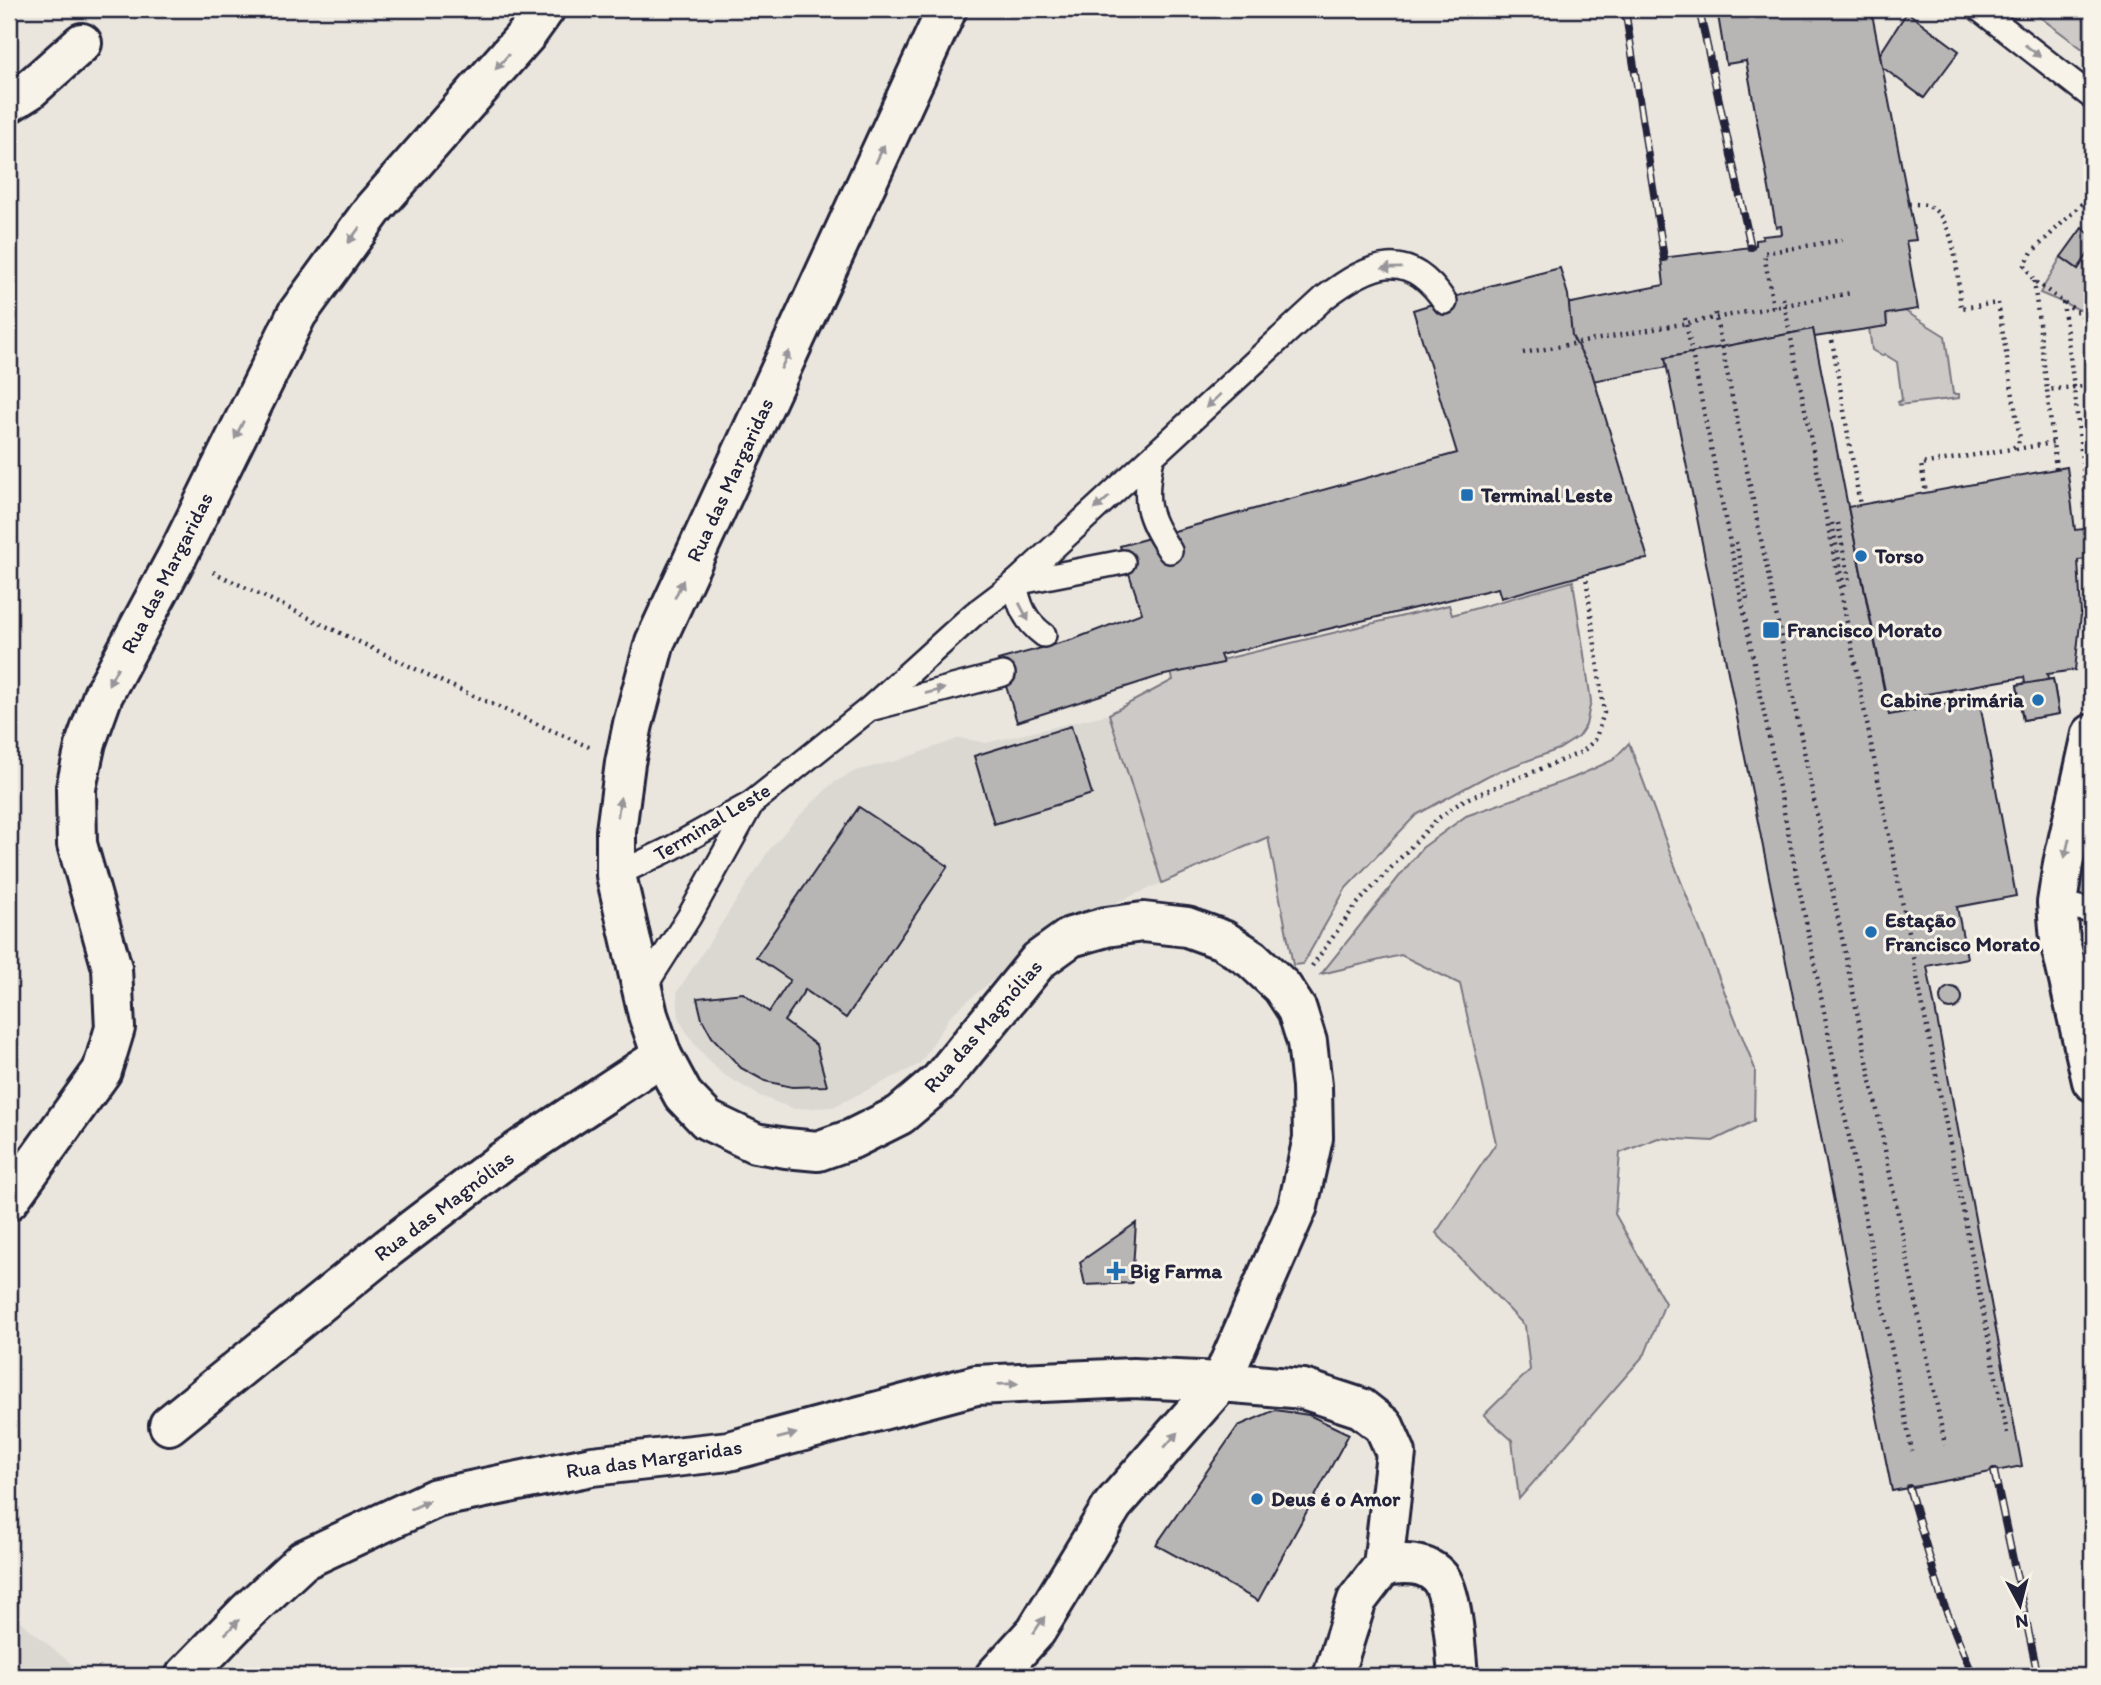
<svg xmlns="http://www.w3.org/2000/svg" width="2101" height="1685" viewBox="0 0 2101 1685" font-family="Itim,sans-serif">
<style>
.built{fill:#dbd8d2}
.green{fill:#cdc9c6;stroke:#787680;stroke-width:2}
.building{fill:#b8b6b5;stroke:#22223b;stroke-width:2}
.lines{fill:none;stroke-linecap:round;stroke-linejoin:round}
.lane-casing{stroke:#22223b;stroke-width:28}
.street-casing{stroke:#22223b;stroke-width:44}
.secondary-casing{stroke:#22223b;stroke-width:44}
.path{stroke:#22223b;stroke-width:4.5;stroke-dasharray:2 5;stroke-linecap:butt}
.lane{stroke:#f7f3e8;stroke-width:23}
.street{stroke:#f7f3e8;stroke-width:38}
.secondary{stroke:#f7f3e8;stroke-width:38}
.rail-casing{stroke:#22223b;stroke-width:8}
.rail{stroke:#f7f3e8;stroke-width:5;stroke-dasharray:16;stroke-linecap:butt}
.path-bridge{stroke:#22223b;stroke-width:4.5;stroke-dasharray:2 5;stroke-linecap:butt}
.oneway{fill:#97959a}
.poi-dot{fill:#1f6fb2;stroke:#f7f3e8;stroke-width:2.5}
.labels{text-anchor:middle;stroke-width:6;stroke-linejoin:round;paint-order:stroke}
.street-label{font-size:21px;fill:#22223b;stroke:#f7f3e8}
.poi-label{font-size:21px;font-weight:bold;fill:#22223b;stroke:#f7f3e8;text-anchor:start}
</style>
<rect width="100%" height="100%" fill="#eae6de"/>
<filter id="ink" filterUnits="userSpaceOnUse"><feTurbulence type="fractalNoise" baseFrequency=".0143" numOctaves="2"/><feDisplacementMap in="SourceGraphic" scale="14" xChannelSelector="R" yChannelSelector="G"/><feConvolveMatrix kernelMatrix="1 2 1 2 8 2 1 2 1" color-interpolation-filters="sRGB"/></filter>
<g filter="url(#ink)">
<g class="built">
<polygon points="1109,714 1162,883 1052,930 951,1015 920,1064 833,1107 794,1109 760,1096 721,1073 695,1045 679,1020 677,992 769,850 796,819 833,783 855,771 899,760 960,738 986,743"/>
<polygon points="9,1612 86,1676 9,1676"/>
</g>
<g class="green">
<polygon points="2029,9 2092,9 2092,56"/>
<polygon points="2092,248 2092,315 2040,293 2061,257 2078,269"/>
<polygon points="1905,311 1945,336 1953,394 1959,394 1959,398 1899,405 1898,402 1902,400 1897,362 1884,354 1882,356 1872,350 1869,328 1887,326 1886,314"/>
<polygon points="1573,581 1591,701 1586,725 1578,737 1559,749 1489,775 1416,815 1346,888 1303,964 1293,965 1268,837 1162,883 1109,714 1173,680 1171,672 1449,605 1452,615"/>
<polygon points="1629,743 1680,879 1755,1069 1754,1121 1713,1141 1658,1138 1620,1153 1615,1214 1665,1303 1645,1354 1519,1499 1512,1440 1484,1415 1530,1370 1525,1326 1436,1233 1496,1143 1460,984 1401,955 1321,974 1422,848 1466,816 1573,778 1613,760"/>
</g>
<g class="building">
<polygon points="1717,9 1871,9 1916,240 1906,241 1918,309 1886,314 1887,326 1814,337 1813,329 1665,358 1668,367 1544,390 1523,353 1520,313 1664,285 1661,258 1751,247 1756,245 1756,240 1763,239 1762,236 1782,234 1781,226 1776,227 1746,61 1726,64"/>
<polygon points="1907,12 1959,51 1924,98 1882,67 1880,54"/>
<polygon points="2082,228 2092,236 2092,248 2078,269 2061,257"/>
<polygon points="1560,268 1568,295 1572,336 1592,373 1648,559 1634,561 1501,598 1498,588 1220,655 1223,663 1160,676 1017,722 998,660 1074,639 1142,613 1120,546 1457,453 1413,310 1493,285"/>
<polygon points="1813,329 1889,715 1979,698 2016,896 1957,907 1967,958 1927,966 2022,1466 1892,1491 1665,358"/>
<polygon points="2067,467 2075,530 2084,529 2088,559 2078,560 2081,614 2075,670 2047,674 2048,680 2053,679 2059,714 2023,720 2017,685 2025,683 2024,677 1887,701 1848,507"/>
<polygon points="2053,679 2059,714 2023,720 2017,685"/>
<polygon points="1071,726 1092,794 994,824 974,756"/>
<polygon points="859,807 948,866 846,1018 805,990 784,1021 816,1045 827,1086 792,1087 765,1081 741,1068 712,1037 702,1019 697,998 743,993 769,1012 790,980 756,957"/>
<polygon points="2089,822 2092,822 2092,898 2078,896"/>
<polygon points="2082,933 2092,934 2092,991"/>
<circle cx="1951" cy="998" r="11"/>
<polygon points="1136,1223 1132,1283 1085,1285 1080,1262"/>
<polygon points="1275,1410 1309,1415 1349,1434 1258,1601 1156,1545 1238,1426"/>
</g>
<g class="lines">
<g class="lane-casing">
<g id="lane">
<polyline points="1979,9 2092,97"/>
<path d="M1152,458C1143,501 1146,515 1170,551"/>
<polyline points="1015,583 1123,562"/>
<path d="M1015,583C1019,606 1025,621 1044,635"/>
<polyline points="873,708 1003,674"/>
<path d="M616,875L672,848L752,803L869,709L974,614L1015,583L1324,298C1370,263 1408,246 1445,302"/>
<polyline points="2057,903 2092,911"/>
<polyline points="643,989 689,917 752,803"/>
</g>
</g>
<g class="street-casing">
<g id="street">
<polyline points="947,9 655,642 633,724 625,763 616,831 616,875 648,1015 662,1056 683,1095 707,1120 755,1143 786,1148 818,1151 852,1139 900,1115 940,1081 1039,960 1071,937 1106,927 1143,922 1187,927 1223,940 1252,959 1282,987 1297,1010 1307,1042 1312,1086 1313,1138 1298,1206 1221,1382 1113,1505 1036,1631 995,1676"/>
<polyline points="9,103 28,91 82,43"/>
<polyline points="9,1200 102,1071 115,1028 112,968 77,844 76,788 86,742 103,695 178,555 297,314 374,208 527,34 545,9"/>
<polyline points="169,1425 388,1248 501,1162 662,1056"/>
<path d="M1383,1566C1402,1563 1426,1561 1440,1578C1453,1594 1456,1654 1458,1676"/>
<polyline points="185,1676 247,1612 303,1560 436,1498 592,1466 729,1451 976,1385 1133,1378 1221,1382 1303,1389 1361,1408 1384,1426 1396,1453 1383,1566 1357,1600 1333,1676"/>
</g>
</g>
<g class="secondary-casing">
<polyline id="secondary" points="2092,734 2063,864 2057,903 2060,941 2092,1081"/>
</g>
<g class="path">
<polyline points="2092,194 2032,252 2025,265 2034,281 2092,322"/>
<path d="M1909,204C1914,204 1921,204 1926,205C1958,217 1957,280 1961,308L1998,303L2020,439L2017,445L2011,449L1921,464L1926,493"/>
<polyline points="2034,281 2047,390"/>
<polyline points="1783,298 2007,1433"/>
<polyline points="2063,302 2074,387 2092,385"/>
<polyline points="1773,307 1764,253 1842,240"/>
<polyline points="1715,313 1945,1445"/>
<polyline points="1685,318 1912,1451"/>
<polyline points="1831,334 1860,505"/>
<polyline points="2016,449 2053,443"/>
<polyline points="2056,469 2047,390 2074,387 2088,513 2092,513"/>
<polyline points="1832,523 1844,587"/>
<polyline points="1838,523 1850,585"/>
<polyline points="2085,534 2092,533"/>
<polyline points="1736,542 1748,604"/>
<polyline points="213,572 447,684 589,747"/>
<polyline points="1950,690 1953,703"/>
<polyline points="1312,966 1356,905 1437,819 1464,800 1582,752 1595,740 1604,713 1586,577"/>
</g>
<use href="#lane" class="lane"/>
<use href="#street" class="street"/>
<use href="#secondary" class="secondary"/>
<g class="rail-casing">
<g id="rail">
<polyline points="1625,9 1664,258"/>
<polyline points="1699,9 1751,247"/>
<polyline points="1994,1471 2038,1676"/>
<polyline points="1909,1488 1942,1600 1973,1676"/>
</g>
</g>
<use href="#rail" class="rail"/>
<polyline class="path-bridge" points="1523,353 1851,293"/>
</g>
<defs><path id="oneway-solid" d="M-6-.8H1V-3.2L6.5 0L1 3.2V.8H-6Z" transform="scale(1.75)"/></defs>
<g class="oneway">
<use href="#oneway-solid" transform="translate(2033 51) rotate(38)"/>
<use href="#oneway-solid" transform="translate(502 62) rotate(131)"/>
<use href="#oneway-solid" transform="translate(880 154) rotate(-65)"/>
<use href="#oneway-solid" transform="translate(354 235) rotate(126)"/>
<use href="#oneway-solid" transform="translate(1392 268) rotate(179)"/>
<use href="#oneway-solid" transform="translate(785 360) rotate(-65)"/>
<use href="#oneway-solid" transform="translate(1213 401) rotate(137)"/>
<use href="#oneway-solid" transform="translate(239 430) rotate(116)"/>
<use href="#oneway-solid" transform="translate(1102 503) rotate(138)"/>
<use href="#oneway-solid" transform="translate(679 589) rotate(-65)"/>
<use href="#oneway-solid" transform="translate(1024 612) rotate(62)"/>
<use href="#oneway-solid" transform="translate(113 676) rotate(118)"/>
<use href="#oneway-solid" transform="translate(935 691) rotate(-15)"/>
<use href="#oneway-solid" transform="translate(619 807) rotate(-82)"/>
<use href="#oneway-solid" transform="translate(2067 848) rotate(103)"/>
<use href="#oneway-solid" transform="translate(1008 1384) rotate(-2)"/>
<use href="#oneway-solid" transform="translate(787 1436) rotate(-15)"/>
<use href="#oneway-solid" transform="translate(1171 1440) rotate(-49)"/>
<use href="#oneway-solid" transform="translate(420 1505) rotate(-25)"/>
<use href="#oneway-solid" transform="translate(1039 1625) rotate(-56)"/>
<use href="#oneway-solid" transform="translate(232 1627) rotate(-46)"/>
</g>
</g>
<g class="poi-dot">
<rect x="1460" y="488" width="14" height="14" rx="3.5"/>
<circle cx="1861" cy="556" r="7"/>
<rect x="1762" y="621" width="18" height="18" rx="3.5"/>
<circle cx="2038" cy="700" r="7"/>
<circle cx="1871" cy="932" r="7"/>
<path d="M1112.5 1260.5h7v7h7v7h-7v7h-7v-7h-7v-7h7z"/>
<circle cx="1257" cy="1499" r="7"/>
</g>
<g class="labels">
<g class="street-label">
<text transform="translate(730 480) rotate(-65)" y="7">Rua das Margaridas</text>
<text transform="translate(167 573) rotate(-63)" y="7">Rua das Margaridas</text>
<text transform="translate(712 822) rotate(-31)" y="7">Terminal Leste</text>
<text transform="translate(983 1026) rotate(-49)" y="7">Rua das Magnólias</text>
<text transform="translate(444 1206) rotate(-37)" y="7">Rua das Magnólias</text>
<text transform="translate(654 1459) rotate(-8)" y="7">Rua das Margaridas</text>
</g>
<g class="poi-label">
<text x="1481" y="502">Terminal Leste</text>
<text x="1875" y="563">Torso</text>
<text x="1787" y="637">Francisco Morato</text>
<text x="2024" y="707" text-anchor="end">Cabine primária</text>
<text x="1885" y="927">Estação<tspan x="1885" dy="24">Francisco Morato</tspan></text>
<text x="1130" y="1278">Big Farma</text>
<text x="1271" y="1506">Deus é o Amor</text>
</g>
</g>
<rect width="2101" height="1685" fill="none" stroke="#f7f3e8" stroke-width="35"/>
<rect x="18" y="18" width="2066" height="1650" fill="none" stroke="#22223b" stroke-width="2.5" filter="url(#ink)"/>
<g transform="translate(2020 1605) rotate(173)" stroke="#f7f3e8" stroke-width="5" paint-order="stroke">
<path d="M0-5L12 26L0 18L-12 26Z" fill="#22223b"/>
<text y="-10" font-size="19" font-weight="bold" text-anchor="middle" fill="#22223b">N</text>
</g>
</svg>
